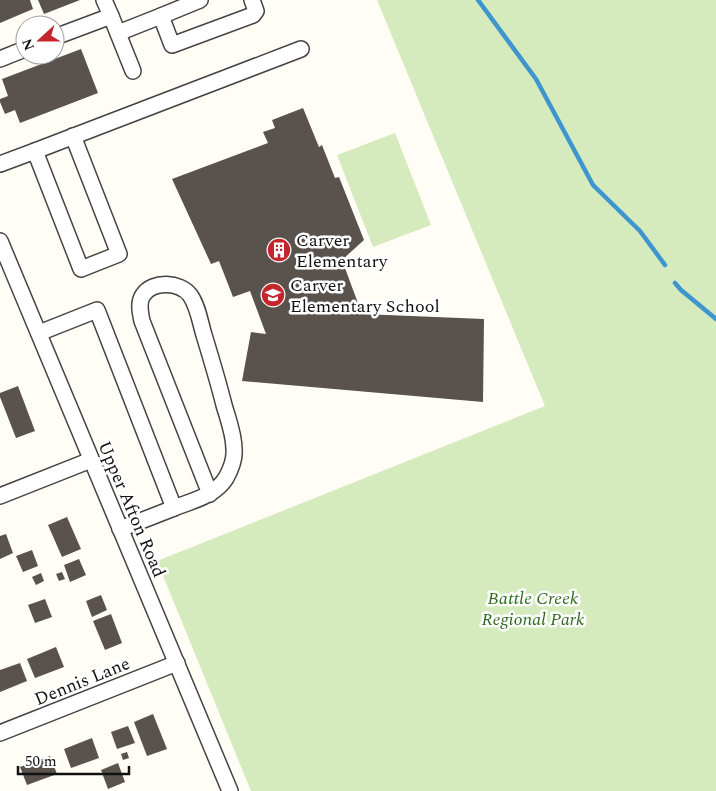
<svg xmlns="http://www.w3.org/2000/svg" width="716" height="791" viewBox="0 0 716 791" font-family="Spectral,serif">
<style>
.park{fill:#d5ebbd}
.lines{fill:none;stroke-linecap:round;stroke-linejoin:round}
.stream{stroke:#3f96cf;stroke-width:4.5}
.building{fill:#5a524d}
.minor-casing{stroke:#444;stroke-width:18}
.minor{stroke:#fff;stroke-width:15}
.labels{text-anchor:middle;stroke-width:5;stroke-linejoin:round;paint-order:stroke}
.poi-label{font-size:18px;fill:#111;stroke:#fff;text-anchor:start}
.street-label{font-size:18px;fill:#111;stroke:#fff}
.park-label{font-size:18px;font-style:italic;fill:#2f6b1f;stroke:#fff}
</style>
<rect width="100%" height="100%" fill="#fffdf5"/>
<g class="park">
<polygon points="377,0 716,0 716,791 251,791 157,561 545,406"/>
<polygon points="395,133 431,225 373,247 337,155"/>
</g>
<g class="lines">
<g class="stream">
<polyline points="478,0 536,79 593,185 640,231 665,265"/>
<polyline points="675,283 681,290 716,319"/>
</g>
</g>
<g class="building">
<polygon points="0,0 30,0 33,9 0,23"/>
<polygon points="38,0 80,0 44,14"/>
<polygon points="81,49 98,93 20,123 15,110 5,114 0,102 0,99 8,96 2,79"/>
<polygon points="303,108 319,147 322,145 335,178 339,177 364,240 342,260 362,314 484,319 483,402 242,381 251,332 266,334 250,291 233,297 219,261 211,264 172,179 268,143 263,132 275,128 272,120"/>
<polygon points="18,386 35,431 16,438 0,397 0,393"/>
<polygon points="67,517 81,549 62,557 48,525"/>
<polygon points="6,534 13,553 0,559 0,536"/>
<polygon points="32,550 38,566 23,572 16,556"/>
<polygon points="79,559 86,575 70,582 64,565"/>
<polygon points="62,572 65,579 59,581 56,574"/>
<polygon points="41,573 44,581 36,585 32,577"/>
<polygon points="101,595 107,610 92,617 86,601"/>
<polygon points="45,599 52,617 35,623 28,605"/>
<polygon points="111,614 122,643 105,650 93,621"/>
<polygon points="56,647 64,667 35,678 27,659"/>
<polygon points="20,663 27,681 0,692 0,670"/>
<polygon points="153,714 167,749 147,756 134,722"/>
<polygon points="128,726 135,743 117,749 111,732"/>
<polygon points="92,738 99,758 71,768 64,749"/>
<polygon points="127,752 129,758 123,760 121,754"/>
<polygon points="50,756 57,774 27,785 20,767"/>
<polygon points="118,763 125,782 108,789 101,770"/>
</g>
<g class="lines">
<g class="minor-casing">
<g id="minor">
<polyline points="200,0 161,16 172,45 253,15 256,11 252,0"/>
<polyline points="111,16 133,71"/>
<polyline points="118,33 161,16"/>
<polyline points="55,37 111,16 104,0"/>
<polyline points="0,59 25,49"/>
<polyline points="35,151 301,49"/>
<polyline points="0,164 35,151 81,269 119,254 73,136"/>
<polyline points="0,241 230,791"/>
<polyline points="39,333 97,310 174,508 120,529"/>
<polyline points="0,496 91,460"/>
<path d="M174,508C191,501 215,496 226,478C231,469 235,459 234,449C234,434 228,419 224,405C218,381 211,358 204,335C200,322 198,306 190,295C180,282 153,280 143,295C138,302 140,312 142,321L210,494"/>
<polyline points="0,733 177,663"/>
</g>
</g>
<use href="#minor" class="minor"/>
</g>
<defs>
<g id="building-disc" transform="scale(1.25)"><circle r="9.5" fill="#c4262e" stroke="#fff"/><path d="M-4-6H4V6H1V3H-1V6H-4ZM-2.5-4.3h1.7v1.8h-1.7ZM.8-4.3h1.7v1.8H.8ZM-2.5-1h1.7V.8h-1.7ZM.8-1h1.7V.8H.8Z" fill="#fff"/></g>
<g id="school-disc" transform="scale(1.25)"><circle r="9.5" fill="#c4262e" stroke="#fff"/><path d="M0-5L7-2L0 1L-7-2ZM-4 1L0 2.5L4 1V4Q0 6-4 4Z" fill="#fff"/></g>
</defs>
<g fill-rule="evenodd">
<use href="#building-disc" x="279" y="250"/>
<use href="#school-disc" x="273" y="295"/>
</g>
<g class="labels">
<g class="poi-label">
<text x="296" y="246">Carver<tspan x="296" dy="21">Elementary</tspan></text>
<text x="290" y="291">Carver<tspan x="290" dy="21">Elementary School</tspan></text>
</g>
<g class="street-label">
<text transform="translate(132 509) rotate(67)" y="6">Upper Afton Road</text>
<text transform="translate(82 681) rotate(-22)" y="6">Dennis Lane</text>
</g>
<g class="park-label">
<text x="533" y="604">Battle Creek<tspan x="533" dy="21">Regional Park</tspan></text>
</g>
</g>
<g transform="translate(40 40) rotate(249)"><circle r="24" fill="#ffffff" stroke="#a0a0a0"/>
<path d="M0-4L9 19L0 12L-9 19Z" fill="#c4262e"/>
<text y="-8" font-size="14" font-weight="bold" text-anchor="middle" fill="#111111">N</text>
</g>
<path d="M18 766v8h111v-8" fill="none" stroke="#111111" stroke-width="2.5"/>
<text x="25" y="766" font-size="15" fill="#111111" stroke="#ffffff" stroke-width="4" paint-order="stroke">50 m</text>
</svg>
